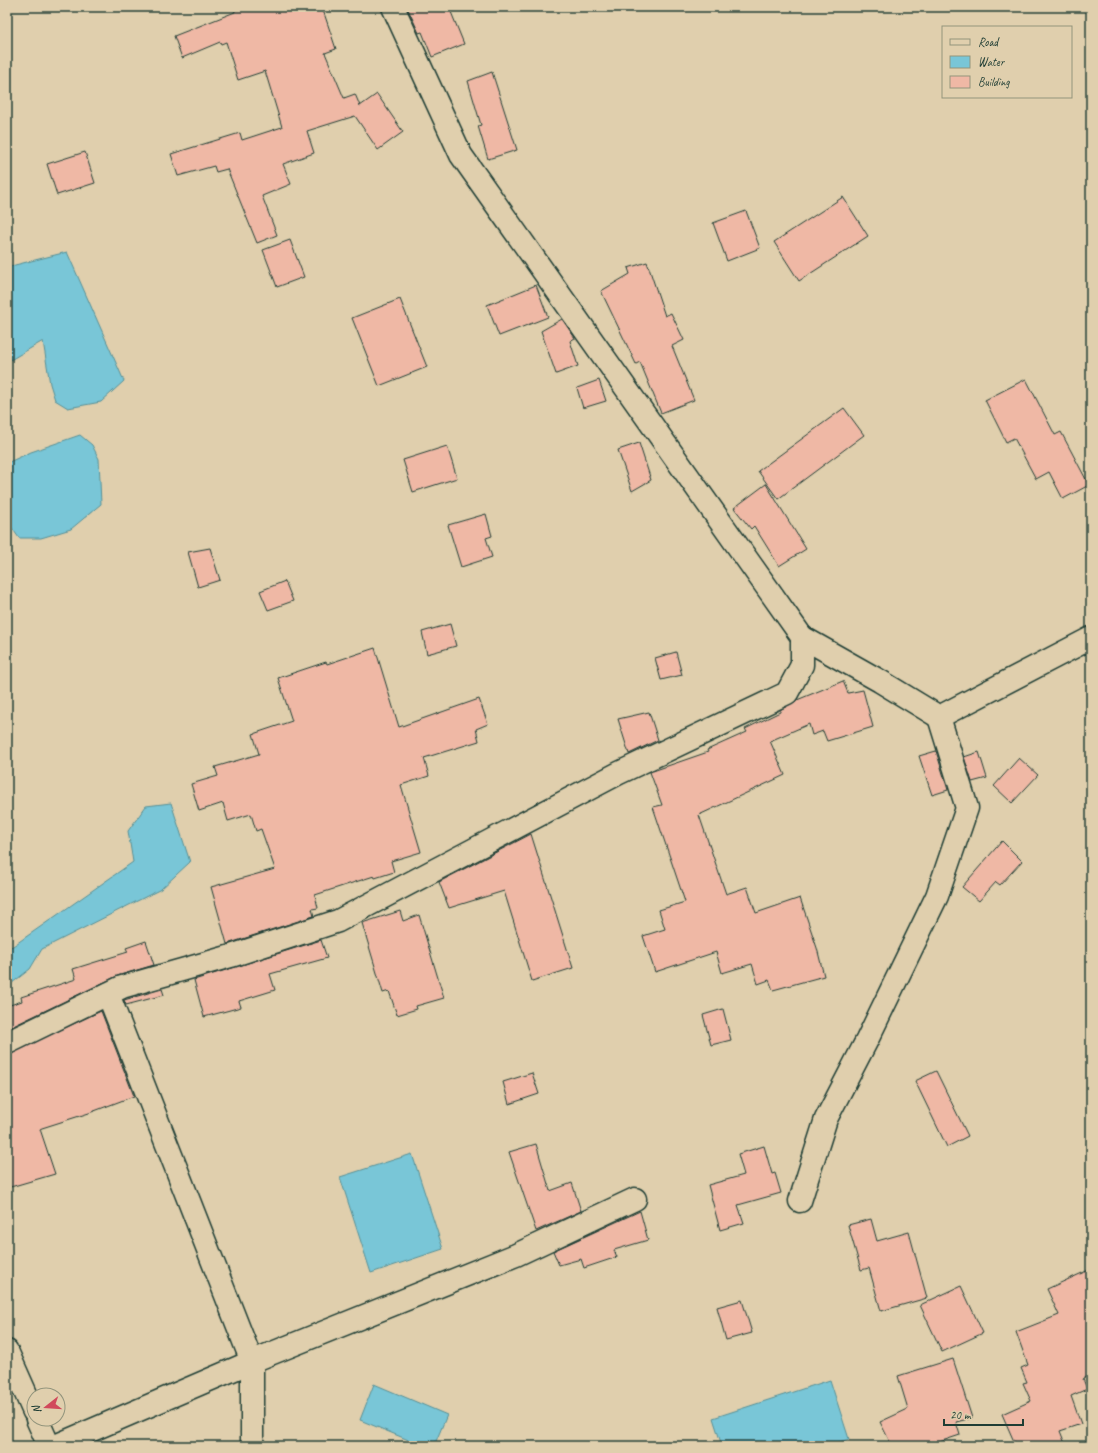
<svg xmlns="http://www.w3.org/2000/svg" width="1098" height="1453" viewBox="0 0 1098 1453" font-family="Caveat,sans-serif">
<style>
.water{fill:#79c6d7;stroke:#558f96}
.building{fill:#efb8a5;stroke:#1f3d34}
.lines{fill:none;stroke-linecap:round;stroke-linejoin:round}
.street-casing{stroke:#1f3d34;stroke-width:25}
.street{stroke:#e0cfad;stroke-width:22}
</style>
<rect width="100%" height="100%" fill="#e0cfad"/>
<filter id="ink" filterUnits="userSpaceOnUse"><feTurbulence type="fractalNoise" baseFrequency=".025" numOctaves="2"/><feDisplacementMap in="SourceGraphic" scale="8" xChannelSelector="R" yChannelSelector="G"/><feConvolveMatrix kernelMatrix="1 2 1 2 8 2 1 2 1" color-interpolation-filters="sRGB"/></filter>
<g filter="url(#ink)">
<g class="water">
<polygon points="67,252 124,381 101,402 68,408 55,400 50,384 43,341 7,362 7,267"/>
<polygon points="80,435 92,445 99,459 101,504 71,529 41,538 19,538 7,521 7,463 31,452"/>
<polygon points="171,803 190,862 161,889 42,949 30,969 7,987 7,948 13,946 133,862 128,831 146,806"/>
<polygon points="412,1154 443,1249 371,1273 340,1177"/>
<polygon points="830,1380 849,1439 827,1446 722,1446 713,1418"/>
<polygon points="374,1384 447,1415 434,1446 423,1446 360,1420"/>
</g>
<g class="building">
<polygon points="234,7 322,7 336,49 325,53 344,98 355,94 360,106 377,94 403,132 378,150 355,116 307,131 314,153 283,164 291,184 262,196 277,235 257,243 227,169 216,172 214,166 178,176 171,154 240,133 242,140 282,127 265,71 238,80 226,42 221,44 220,42 182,58 174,36 235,12"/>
<polygon points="407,7 449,7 464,44 432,57 422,32 419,33"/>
<polygon points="492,72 517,150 488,159 478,126 481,125 468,81"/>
<polygon points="85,152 95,183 57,195 47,164"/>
<polygon points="843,197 868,236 799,281 774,242"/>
<polygon points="746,211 760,248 727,261 713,223"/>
<polygon points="290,240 304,277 277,287 263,250"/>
<polygon points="647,262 665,316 671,313 684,340 672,346 694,400 661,413 640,362 636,364 601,291 630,274 628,268"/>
<polygon points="536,285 548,317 499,336 487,305"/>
<polygon points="400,299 427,367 379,386 352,318"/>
<polygon points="562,319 575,338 570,341 578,366 556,374 541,331"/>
<polygon points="1026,379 1055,435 1061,432 1089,485 1063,499 1049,472 1036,479 1014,438 1006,442 985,400"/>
<polygon points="599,380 606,401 583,408 577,388"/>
<polygon points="844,408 864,435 778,499 758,471"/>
<polygon points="639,443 651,480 632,491 618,450"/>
<polygon points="447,446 457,478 413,492 403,460"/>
<polygon points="766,484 806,549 779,566 754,526 751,529 734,508"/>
<polygon points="486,514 492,536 486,538 492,557 461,567 448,525"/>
<polygon points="210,548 220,580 198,587 188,552"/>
<polygon points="285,581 293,601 268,610 260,591"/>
<polygon points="450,624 456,646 427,654 422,632"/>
<polygon points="375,648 399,727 479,699 488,724 476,729 479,741 424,758 429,776 401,785 421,852 391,861 394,872 375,878 374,876 315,895 318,908 312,909 314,916 227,944 211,887 275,869 261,829 256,831 251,814 228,821 223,803 199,811 191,784 218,776 215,767 259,754 253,734 292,721 278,678 326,662 327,664"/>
<polygon points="676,652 682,675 661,680 655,658"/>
<polygon points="843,681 848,693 863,690 873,727 827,741 823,731 812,735 809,724 770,741 785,775 699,815 726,894 747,887 756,913 800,898 817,948 824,976 773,990 769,980 758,984 752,964 722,973 716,952 655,972 643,936 665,929 659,910 685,902 653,807 662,805 650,772 708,752 707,750 747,732 745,729 780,712 780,710 797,700"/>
<polygon points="649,712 658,740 629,754 618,719"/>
<polygon points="936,751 948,790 932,795 919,756"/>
<polygon points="979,752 987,778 972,782 964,757"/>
<polygon points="1019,758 1038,775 1012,803 994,786"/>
<polygon points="531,834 573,968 532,981 504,891 449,908 439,882"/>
<polygon points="1002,841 1022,861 1000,885 996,882 979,901 962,887"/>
<polygon points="400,911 403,921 419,915 444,998 416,1006 417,1009 397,1015 389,991 383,993 362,923"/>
<polygon points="321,940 327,958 270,974 275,990 239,1001 241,1007 204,1017 194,980"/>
<polygon points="146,941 154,965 117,976 7,1029 7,1006 22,1001 21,997 76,979 73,969 128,952 126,948"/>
<polygon points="162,989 164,995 126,1005 124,1000"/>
<polygon points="723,1009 731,1040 711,1045 703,1015"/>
<polygon points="101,1011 134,1096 89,1113 42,1128 40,1129 55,1174 7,1188 7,1055"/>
<polygon points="936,1071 968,1136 947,1147 915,1081"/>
<polygon points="532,1073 539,1094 509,1104 503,1082"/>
<polygon points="536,1144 550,1191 572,1183 581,1211 536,1231 509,1152"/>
<polygon points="764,1146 772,1174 775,1173 781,1193 738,1205 744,1223 720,1230 708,1185 744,1175 738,1154"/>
<polygon points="640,1211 648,1240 614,1250 617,1257 584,1268 581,1259 559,1265 553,1251"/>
<polygon points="871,1219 877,1241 909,1232 927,1298 881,1311 869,1268 861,1270 848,1225"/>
<polygon points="1091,1269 1091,1375 1083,1379 1087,1389 1071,1396 1081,1424 1060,1431 1066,1446 1016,1446 1002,1414 1031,1401 1023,1383 1027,1382 1021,1368 1028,1365 1016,1332 1059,1315 1047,1289"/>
<polygon points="961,1286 983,1333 942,1352 920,1305"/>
<polygon points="742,1300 752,1333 726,1340 717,1307"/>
<polygon points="953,1359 972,1418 956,1422 960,1435 927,1446 892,1446 880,1422 908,1409 898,1376"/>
</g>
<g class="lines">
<g class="street-casing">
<g id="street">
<polyline points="802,637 880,681 939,717 1091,638"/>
<polyline points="108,994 252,1362 252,1440 255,1446"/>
<polyline points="7,1043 122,987 231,956 338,921 619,773 787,693 802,665 802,637 461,155 393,7"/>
<polyline points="800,1201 826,1119 867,1040 937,896 967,808 939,717"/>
<polyline points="7,1351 34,1412"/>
<polyline points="37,1419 49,1446"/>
<polyline points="55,1446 260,1358 516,1255 635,1199"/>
</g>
</g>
<use href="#street" class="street"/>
</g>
</g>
<rect width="1098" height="1453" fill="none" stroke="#e0cfad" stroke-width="24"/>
<rect x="12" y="12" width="1074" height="1429" fill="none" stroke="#1f3d34" stroke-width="1.5" filter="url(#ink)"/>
<rect x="942" y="26" width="130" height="72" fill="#e0cfad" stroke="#93957d"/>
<rect x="950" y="39" width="20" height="6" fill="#e0cfad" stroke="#93957d"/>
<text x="978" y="46" font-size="12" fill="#1f3d34">Road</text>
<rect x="950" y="56" width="20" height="12" fill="#79c6d7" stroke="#93957d"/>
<text x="978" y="66" font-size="12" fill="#1f3d34">Water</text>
<rect x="950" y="76" width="20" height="12" fill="#efb8a5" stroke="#93957d"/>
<text x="978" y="86" font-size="12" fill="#1f3d34">Building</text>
<g transform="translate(46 1407) rotate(253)"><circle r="19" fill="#e0cfad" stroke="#93957d"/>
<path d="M0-3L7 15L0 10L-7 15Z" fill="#d1495b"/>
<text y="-6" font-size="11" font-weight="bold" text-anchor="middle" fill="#1f3d34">N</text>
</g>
<path d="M944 1419v6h79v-6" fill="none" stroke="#1f3d34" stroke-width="2"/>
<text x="950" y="1419" font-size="12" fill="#1f3d34" stroke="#e0cfad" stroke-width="3" paint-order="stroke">20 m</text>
</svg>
